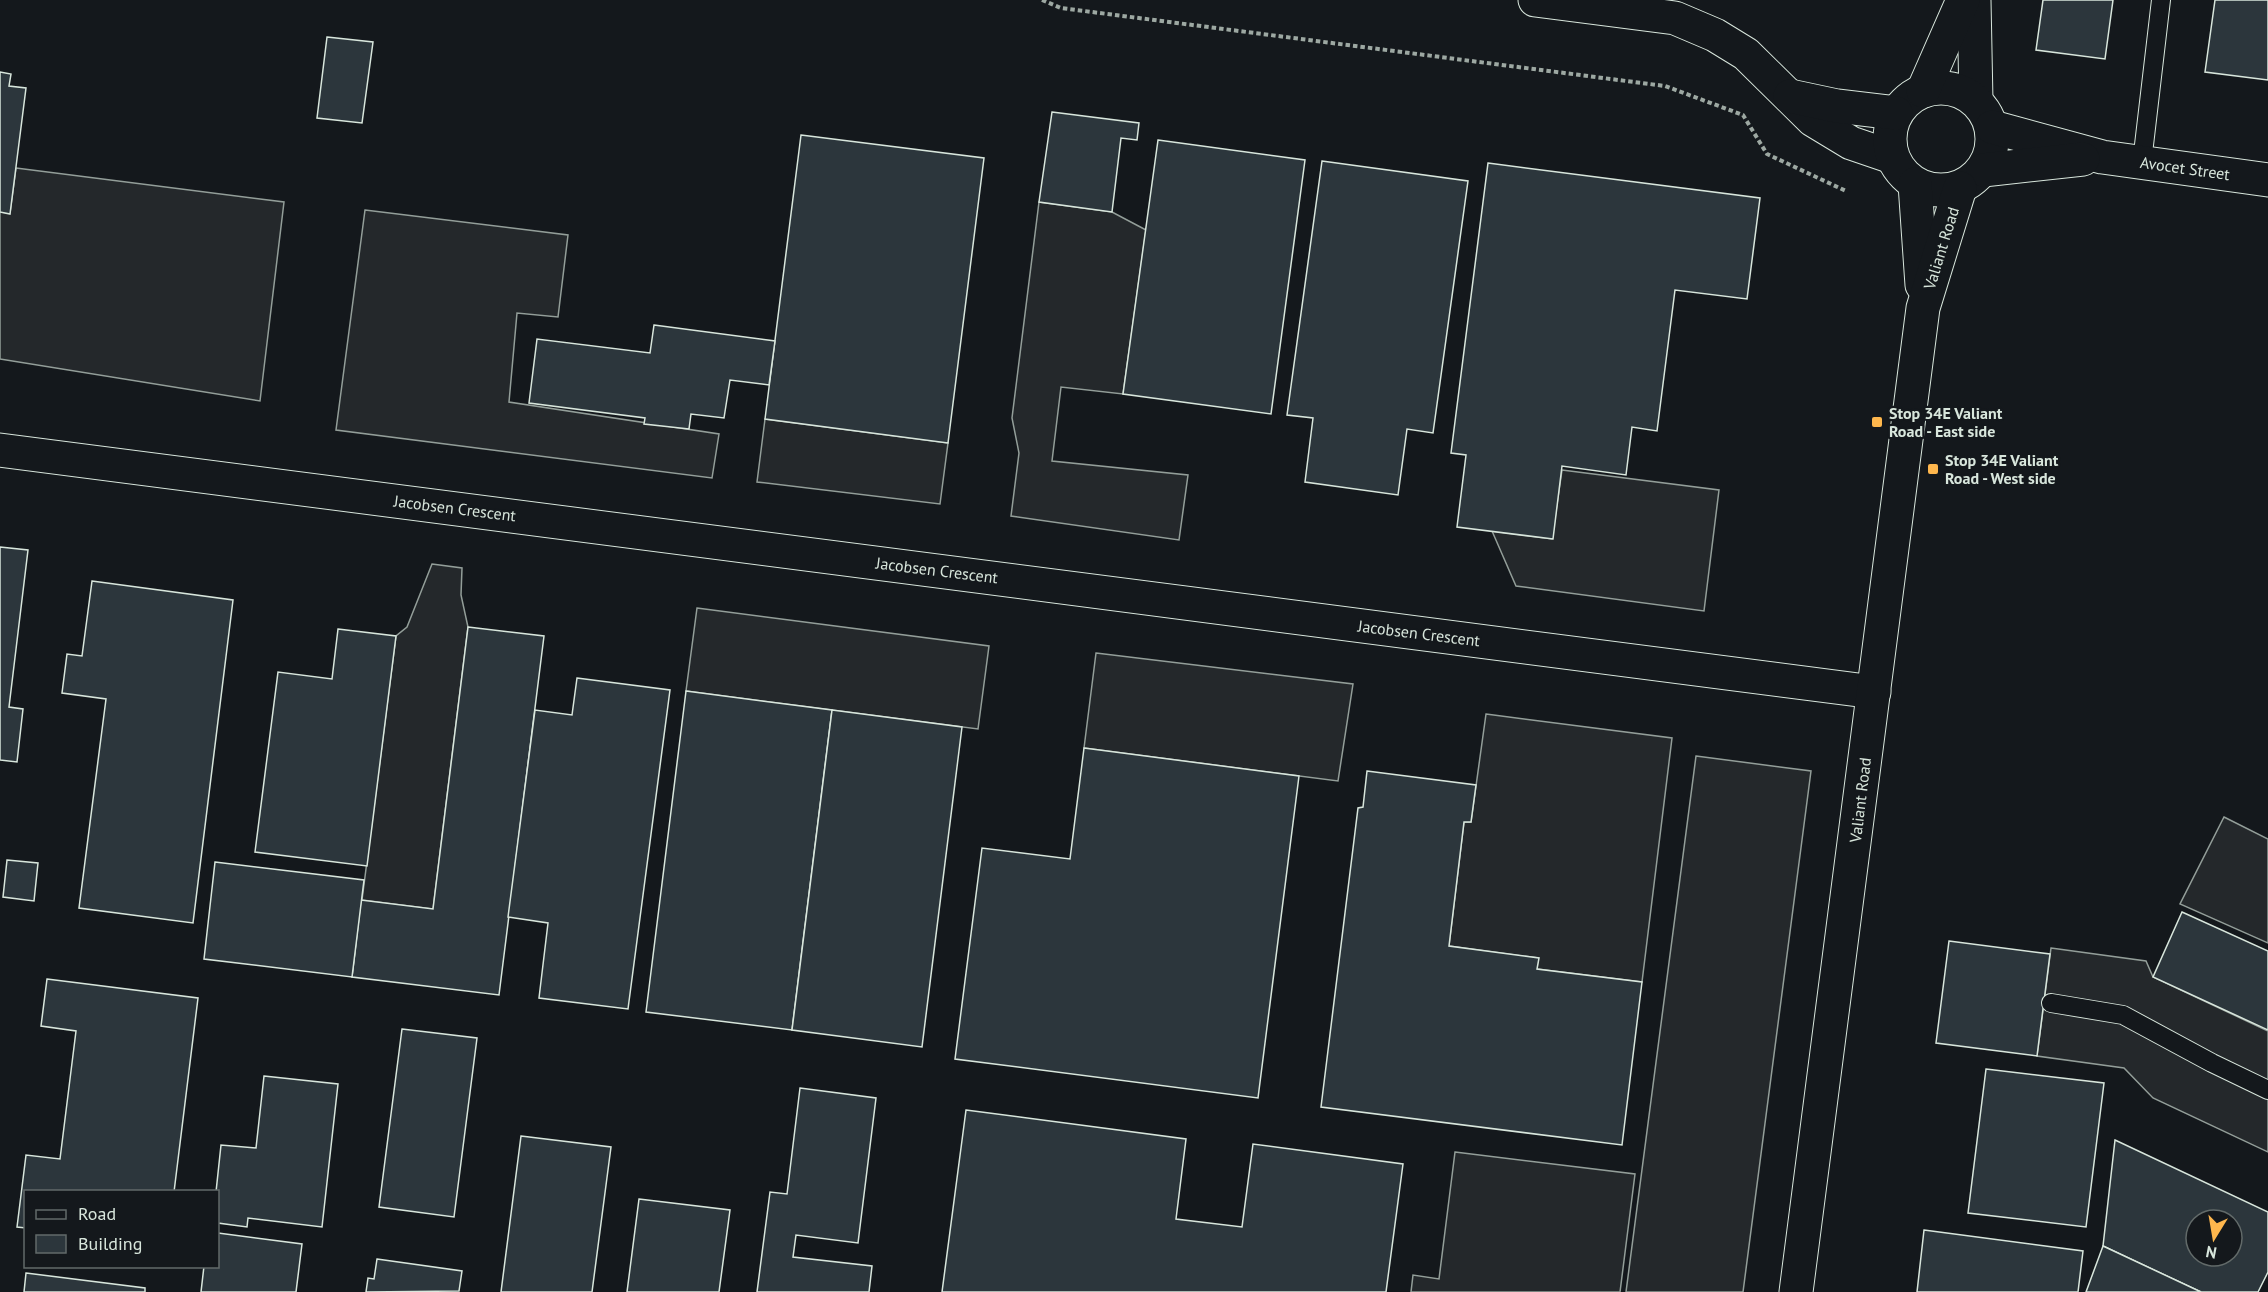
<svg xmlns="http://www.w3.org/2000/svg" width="2268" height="1292" viewBox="0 0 2268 1292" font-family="'PT Sans',sans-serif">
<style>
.parking{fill:#24282b;stroke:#939e99;stroke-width:1.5}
.building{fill:#2c363c;stroke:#d8e6dc;stroke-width:1.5;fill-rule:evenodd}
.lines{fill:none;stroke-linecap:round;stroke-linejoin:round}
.lane-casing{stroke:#d8e6dc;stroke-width:20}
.street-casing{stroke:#d8e6dc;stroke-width:35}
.path{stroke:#9da8a2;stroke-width:4;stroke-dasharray:4.5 3;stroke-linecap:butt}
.lane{stroke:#14181c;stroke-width:18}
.street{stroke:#14181c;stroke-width:33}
.poi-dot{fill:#ffb74d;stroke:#14181c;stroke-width:2}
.labels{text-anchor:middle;stroke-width:4.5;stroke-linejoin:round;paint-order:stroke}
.street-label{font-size:16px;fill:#d8e6dc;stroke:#14181c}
.poi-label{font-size:16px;font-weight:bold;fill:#d8e6dc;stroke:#14181c;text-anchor:start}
</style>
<rect width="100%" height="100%" fill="#14181c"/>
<g class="parking">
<polygon points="16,168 284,202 260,401 0,359 0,212 10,213"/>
<polygon points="1039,202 1112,212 1146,230 1123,394 1061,387 1052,461 1188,475 1179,540 1011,516 1019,453 1012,418"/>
<polygon points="365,210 568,235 558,317 517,313 509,402 719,434 712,478 336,430"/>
<polygon points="765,419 948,443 940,504 757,482"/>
<polygon points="1562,470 1719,490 1704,611 1516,586 1492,531 1552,539"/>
<polygon points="432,564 462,568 461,595 468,627 433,909 362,900 396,636 407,627"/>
<polygon points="697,608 989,646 978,729 686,691"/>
<polygon points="1096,653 1353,684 1338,781 1084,748"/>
<polygon points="1486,714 1672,738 1642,982 1537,969 1538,958 1449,946 1464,822 1471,822"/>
<polygon points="1696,756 1811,771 1743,1292 1626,1292"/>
<polygon points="2224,817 2268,839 2268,943 2180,904"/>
<polygon points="2051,948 2146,961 2153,977 2268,1031 2268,1152 2153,1098 2124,1068 2037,1056"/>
<polygon points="1455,1152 1635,1174 1620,1292 1411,1292 1413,1275 1439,1279"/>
</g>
<g class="building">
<polygon points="2043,0 2113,0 2105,59 2036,50"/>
<polygon points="2215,0 2268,0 2268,80 2205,72"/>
<polygon points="327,37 373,42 362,123 317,118"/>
<polygon points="0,72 11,74 9,86 26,88 10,214 0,212"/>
<polygon points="1052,112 1139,123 1137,140 1121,138 1112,212 1039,202"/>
<polygon points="801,135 984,158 948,443 765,419"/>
<polygon points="1158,140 1305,160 1271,414 1123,394"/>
<polygon points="1322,161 1468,181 1433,433 1407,429 1398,495 1305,482 1313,418 1287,415"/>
<polygon points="1488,163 1760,198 1747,299 1675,290 1657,431 1632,427 1626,475 1562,466 1553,539 1457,527 1466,455 1451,453"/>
<polygon points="654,325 775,341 769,385 730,380 724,418 691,414 689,429 644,424 645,418 529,403 537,339 650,353"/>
<polygon points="0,547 28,550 9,707 23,709 17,762 0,760"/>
<polygon points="92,581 233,600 193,923 79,908 106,699 62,693 67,654 82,656"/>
<polygon points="468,627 544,636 499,995 352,977 361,900 433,909"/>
<polygon points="338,629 396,636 367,866 255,852 278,672 332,679"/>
<polygon points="577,678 670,690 628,1009 539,998 548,923 508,917 535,710 572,715"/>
<polygon points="686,691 832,710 792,1030 646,1012"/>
<polygon points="832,710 962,727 922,1047 792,1030"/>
<polygon points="1084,748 1299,776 1258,1098 955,1059 982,848 1070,859"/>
<polygon points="1367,771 1476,785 1471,822 1464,822 1449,946 1539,958 1537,969 1642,982 1622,1145 1321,1107 1358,808 1363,807"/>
<polygon points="7,860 38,863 34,901 3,897"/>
<polygon points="215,862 364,880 352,977 204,959"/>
<polygon points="2182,912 2268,951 2268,1030 2153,977"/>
<polygon points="1949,941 2050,954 2037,1056 1936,1043"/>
<polygon points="47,979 198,998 174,1192 26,1192 26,1228 17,1227 26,1155 60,1159 76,1031 41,1026"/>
<polygon points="402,1029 477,1038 454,1217 379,1207"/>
<polygon points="1986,1069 2104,1083 2086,1227 1968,1213"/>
<polygon points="264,1076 338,1084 322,1227 248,1218 247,1227 218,1223 218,1192 216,1192 221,1145 256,1148"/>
<polygon points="800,1088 876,1098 858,1243 796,1235 793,1257 872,1266 869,1292 757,1292 770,1192 787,1194"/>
<polygon points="966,1110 1186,1139 1176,1219 1242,1227 1253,1144 1403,1164 1386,1292 942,1292"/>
<polygon points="521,1136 611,1147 592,1292 501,1292"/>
<path d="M2115,1140L2268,1212V1272L2258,1292H2201L2103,1246ZM2196,1220H2232V1256H2196Z"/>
<polygon points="639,1199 730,1210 719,1292 627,1292"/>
<polygon points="1924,1230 2083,1251 2078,1292 1917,1292"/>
<polygon points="218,1233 302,1244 296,1292 201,1292 204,1266 218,1266"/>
<polygon points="2103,1246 2201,1292 2086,1292"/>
<polygon points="377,1259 462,1271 459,1291 366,1292 368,1278 374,1279"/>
<polygon points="26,1273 145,1288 145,1292 24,1292"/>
</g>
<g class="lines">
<g class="lane-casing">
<g id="lane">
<polyline points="2142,162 2161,0"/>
<polyline points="2051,1003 2123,1015 2212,1063 2268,1090"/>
</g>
</g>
<g class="street-casing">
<g id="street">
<polyline points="1535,0 1675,18 1715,35 1746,54 1813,120 1851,143 1892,157"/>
<polyline points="1974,0 1976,101"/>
<circle cx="1941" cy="139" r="51"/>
<polyline points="1923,91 1963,0"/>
<polyline points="1790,96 1837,106 1896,113"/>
<polyline points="1992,127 2102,157 2268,180"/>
<polyline points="1983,170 2083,159"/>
<polyline points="1915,184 1922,285"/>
<polyline points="0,450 1874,692"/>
<polyline points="1796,1292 1923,308 1960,188"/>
</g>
</g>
<polyline class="path" points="1042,0 1061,8 1665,86 1743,115 1767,154 1846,191"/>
<use href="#lane" class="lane"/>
<use href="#street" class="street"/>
</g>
<g class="poi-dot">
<rect x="1871" y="416" width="12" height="12" rx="3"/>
<rect x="1927" y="463" width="12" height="12" rx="3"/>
</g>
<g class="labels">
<g class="street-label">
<text transform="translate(2185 168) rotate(8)" y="6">Avocet Street</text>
<text transform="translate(1941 248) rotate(-73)" y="6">Valiant Road</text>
<text transform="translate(455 508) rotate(7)" y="6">Jacobsen Crescent</text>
<text transform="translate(937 570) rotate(7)" y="6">Jacobsen Crescent</text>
<text transform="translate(1419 633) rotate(7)" y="6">Jacobsen Crescent</text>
<text transform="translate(1860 800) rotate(-83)" y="6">Valiant Road</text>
</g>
<g class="poi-label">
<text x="1889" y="419">Stop 34E Valiant<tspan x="1889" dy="18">Road - East side</tspan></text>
<text x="1945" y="466">Stop 34E Valiant<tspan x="1945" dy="18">Road - West side</tspan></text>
</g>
</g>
<rect x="24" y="1190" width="195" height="78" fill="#14181c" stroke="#626a69" stroke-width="1.5"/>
<rect x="36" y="1210" width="30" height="9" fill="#14181c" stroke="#626a69" stroke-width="1.5"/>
<text x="78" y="1220" font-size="18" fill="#d8e6dc">Road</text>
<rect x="36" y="1235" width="30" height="18" fill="#2c363c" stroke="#626a69" stroke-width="1.5"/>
<text x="78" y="1250" font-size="18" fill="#d8e6dc">Building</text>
<g transform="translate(2214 1238) rotate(191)"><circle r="28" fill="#14181c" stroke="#626a69" stroke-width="1.5"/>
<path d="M0-4.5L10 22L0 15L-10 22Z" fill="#ffb74d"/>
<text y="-9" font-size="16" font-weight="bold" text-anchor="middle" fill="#d8e6dc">N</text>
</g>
</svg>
